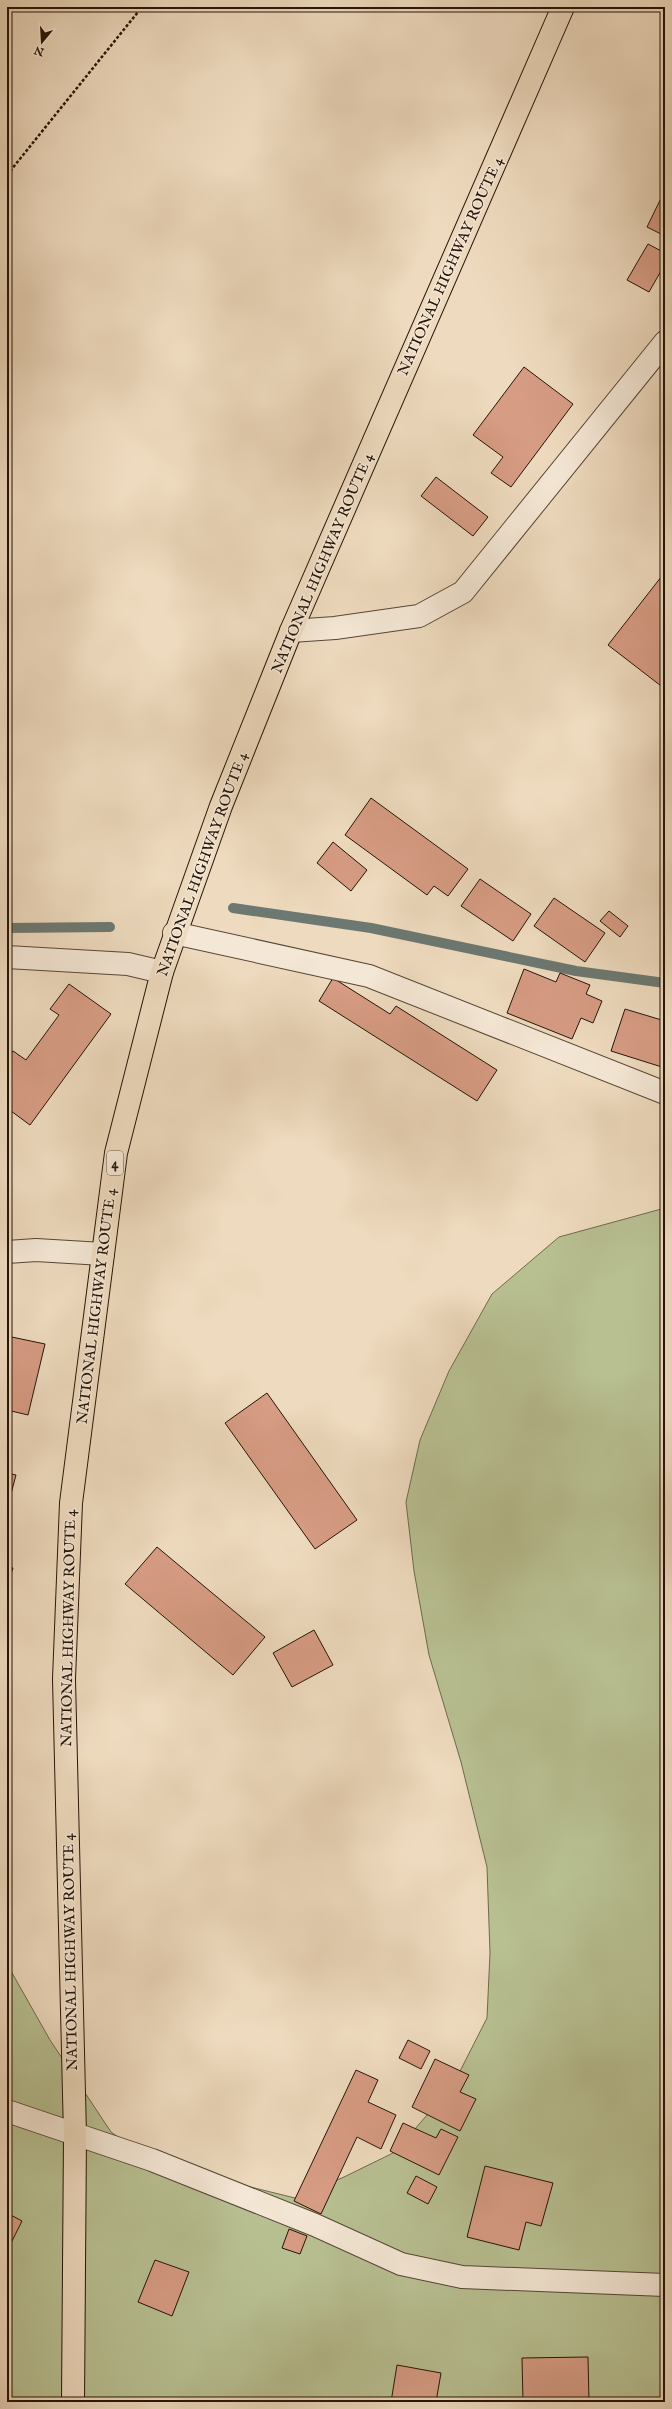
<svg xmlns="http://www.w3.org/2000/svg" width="672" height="2409" viewBox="0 0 672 2409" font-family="'IM FELL English',serif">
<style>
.green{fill:#b8c092;stroke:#6e6a4c}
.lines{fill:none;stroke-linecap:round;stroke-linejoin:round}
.stream{stroke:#6c7871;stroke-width:10}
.building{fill:#d79c84;stroke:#251407}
.minor-casing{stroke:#574635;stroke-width:24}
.highway-casing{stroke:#251407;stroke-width:24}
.path{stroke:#251407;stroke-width:2.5;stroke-dasharray:3 2;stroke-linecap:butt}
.minor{stroke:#f4e7d5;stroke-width:22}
.highway{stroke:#eedabe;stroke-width:22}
.labels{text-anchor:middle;stroke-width:3;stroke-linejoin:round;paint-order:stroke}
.shield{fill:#f4e7d5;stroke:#635345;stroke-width:1}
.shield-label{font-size:14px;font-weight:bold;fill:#251407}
.street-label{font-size:15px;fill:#251407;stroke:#f4e7d5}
</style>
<rect width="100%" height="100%" fill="#eedabe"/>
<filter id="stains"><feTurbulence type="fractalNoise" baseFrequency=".005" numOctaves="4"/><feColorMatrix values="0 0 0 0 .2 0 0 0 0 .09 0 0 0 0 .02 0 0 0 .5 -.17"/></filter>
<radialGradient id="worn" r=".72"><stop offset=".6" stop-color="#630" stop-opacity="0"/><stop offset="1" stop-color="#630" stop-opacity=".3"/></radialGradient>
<polygon class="green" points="665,1208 665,2402 7,2402 7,1964 50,2040 111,2132 140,2153 222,2180 295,2198 344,2177 395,2152 453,2085 487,2018 490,1953 487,1867 461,1762 429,1655 414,1571 406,1502 420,1440 449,1371 492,1294 559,1237"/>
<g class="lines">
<g class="stream">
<polyline points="233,908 371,928 576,971 665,983"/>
<polyline points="7,928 110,927"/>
</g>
</g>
<g class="building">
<polygon points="665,190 665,236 647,227"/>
<polygon points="648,244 665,253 665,264 649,292 627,280"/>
<polygon points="524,367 573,404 511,487 491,473 503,457 473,435"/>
<polygon points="436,477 488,517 473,536 421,496"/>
<polygon points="665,572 665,689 608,645"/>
<polygon points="371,798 468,869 448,896 434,886 427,895 345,835"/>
<polygon points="333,842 367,870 351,891 317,863"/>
<polygon points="480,879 531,914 513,941 461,906"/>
<polygon points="554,898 605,933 585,962 534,926"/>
<polygon points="609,911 628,926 620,937 600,921"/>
<polygon points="524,969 556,982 560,973 590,985 586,994 602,1001 593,1023 581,1018 572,1039 507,1013"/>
<polygon points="333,978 390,1014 396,1006 497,1070 477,1101 319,1001"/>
<polygon points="69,984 111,1014 30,1125 7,1108 7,1059 13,1051 26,1060 59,1015 50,1009"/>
<polygon points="625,1009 665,1021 665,1068 611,1051"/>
<polygon points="7,1336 45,1344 28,1415 7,1410"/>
<polygon points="267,1393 357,1520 315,1549 225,1423"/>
<polygon points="7,1473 16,1475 7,1509"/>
<polygon points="157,1547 265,1637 233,1675 125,1584"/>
<polygon points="7,1566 13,1568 7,1586"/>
<polygon points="314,1630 333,1665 292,1687 273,1653"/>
<polygon points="408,2040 430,2051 421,2069 399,2058"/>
<polygon points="435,2059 469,2075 460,2092 476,2099 460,2131 412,2107"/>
<polygon points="356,2070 378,2080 368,2102 396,2115 381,2149 357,2137 321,2214 294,2201"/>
<polygon points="403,2123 436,2138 441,2129 458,2137 439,2175 390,2151"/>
<polygon points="485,2166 553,2183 541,2226 526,2222 519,2250 467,2237"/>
<polygon points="416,2176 437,2187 428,2204 407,2193"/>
<polygon points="7,2213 22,2221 11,2243 7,2241"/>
<polygon points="289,2229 307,2236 300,2254 282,2248"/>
<polygon points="155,2260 189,2272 172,2316 138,2302"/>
<polygon points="588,2357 589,2402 523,2402 522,2358"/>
<polygon points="397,2365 441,2373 436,2402 391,2402"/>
</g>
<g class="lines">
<g class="minor-casing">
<g id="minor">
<polyline points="291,631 335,628 419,616 463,592 665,342"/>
<polyline points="174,933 369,976 665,1093"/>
<polyline points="7,957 128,964 162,972"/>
<polyline points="7,1252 36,1250 103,1254"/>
<polyline points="7,2111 152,2160 315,2225 401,2264 462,2277 665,2285"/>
</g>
</g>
<g class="highway-casing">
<polyline id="highway" points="73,2402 75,2135 64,1679 71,1503 116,1153 162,972 221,806 291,631 563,7"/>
</g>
<polyline class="path" points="7,175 142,7"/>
<use href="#minor" class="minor"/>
<use href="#highway" class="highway"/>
</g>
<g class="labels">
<rect class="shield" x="107" y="1151" width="16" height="24" rx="3"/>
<g class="shield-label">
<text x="115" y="1168">4</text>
</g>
<g class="street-label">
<text transform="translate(450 266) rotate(-66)" y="5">NATIONAL HIGHWAY ROUTE 4</text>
<text transform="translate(322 563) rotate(-67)" y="5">NATIONAL HIGHWAY ROUTE 4</text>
<text transform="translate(202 864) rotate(-70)" y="5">NATIONAL HIGHWAY ROUTE 4</text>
<text transform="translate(96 1306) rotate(-83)" y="5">NATIONAL HIGHWAY ROUTE 4</text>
<text transform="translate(68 1628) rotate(-89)" y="5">NATIONAL HIGHWAY ROUTE 4</text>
<text transform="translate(70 1952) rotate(-91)" y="5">NATIONAL HIGHWAY ROUTE 4</text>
</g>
</g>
<rect width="672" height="2409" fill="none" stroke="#eedabe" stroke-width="24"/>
<rect x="8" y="8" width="656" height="2393" fill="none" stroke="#251407" stroke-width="2"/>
<rect x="12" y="12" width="648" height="2385" fill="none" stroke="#251407"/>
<g transform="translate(42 42) rotate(198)" stroke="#f4e7d5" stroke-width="3" paint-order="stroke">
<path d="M0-3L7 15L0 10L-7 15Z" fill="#251407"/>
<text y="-6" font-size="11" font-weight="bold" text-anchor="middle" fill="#251407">N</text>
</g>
<rect width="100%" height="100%" filter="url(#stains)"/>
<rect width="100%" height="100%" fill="url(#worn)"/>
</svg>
